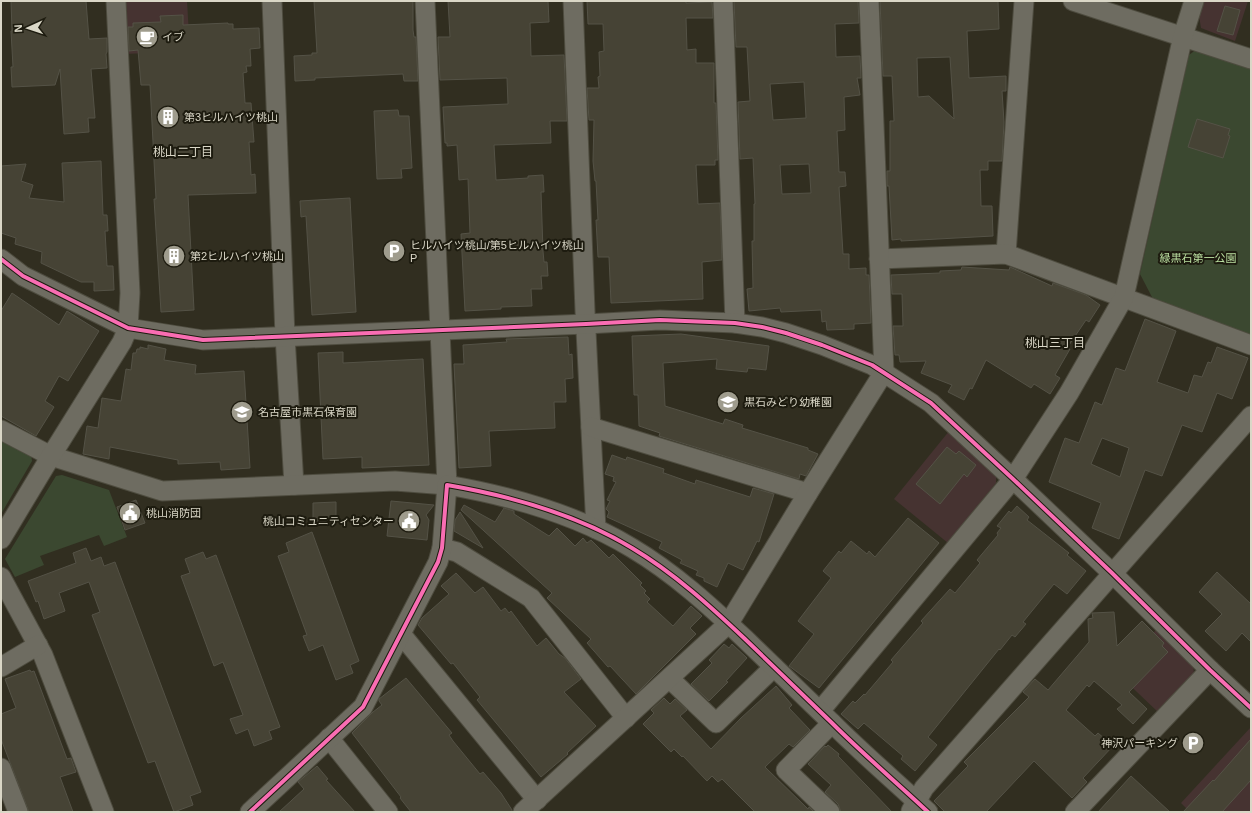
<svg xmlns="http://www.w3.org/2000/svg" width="1252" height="813" viewBox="0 0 1252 813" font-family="Arial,'Noto Sans JP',sans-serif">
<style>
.commercial{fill:#463331}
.green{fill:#3b4830}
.building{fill:#464335;stroke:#545246;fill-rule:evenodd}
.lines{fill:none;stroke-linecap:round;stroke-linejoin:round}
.minor-casing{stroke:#4e4c3f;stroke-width:21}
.minor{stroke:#6e6c61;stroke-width:19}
.cycleway-casing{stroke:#1d1b0f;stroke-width:6}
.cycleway{stroke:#f96db3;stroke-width:4}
.labels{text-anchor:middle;stroke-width:4;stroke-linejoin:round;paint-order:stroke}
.poi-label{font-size:11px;fill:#dad7c7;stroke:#1d1b0f;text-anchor:start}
.park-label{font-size:11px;fill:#bbdfa1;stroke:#1d1b0f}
.neighbourhood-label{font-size:12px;fill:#dad7c7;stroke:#1d1b0f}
</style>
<rect width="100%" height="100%" fill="#312e20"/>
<g class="commercial">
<polygon points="122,1 187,1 190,51 125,54"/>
<polygon points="1204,1 1248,1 1235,41 1201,28 1199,16"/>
<polygon points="950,430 996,474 996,483 948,543 894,499"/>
<polygon points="1157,629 1193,662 1194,675 1159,713 1116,672"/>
<polygon points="1251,727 1251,812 1190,812 1181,803"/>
</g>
<g class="green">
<polygon points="1197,49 1251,67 1251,336 1153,299 1140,274 1189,55"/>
<polygon points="1,439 31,454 32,461 1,514"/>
<polygon points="62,475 109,490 127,537 104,546 99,535 40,556 44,565 15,577 5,559 56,476"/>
</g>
<g class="building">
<polygon points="11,1 86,1 89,39 107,38 107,52 106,54 107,68 91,69 95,118 88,118 89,132 64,134 60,69 55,85 12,87 11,67 13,67 11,31 12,31"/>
<polygon points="314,1 413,1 413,30 414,37 416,37 418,81 404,81 403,74 315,78 315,80 295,81 294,56 312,55 312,53 317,53"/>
<polygon points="448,1 548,1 549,22 530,23 531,56 564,55 567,121 550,121 551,143 494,145 496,180 528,178 528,176 543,175 544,192 541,192 543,251 544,262 547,262 548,276 541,276 542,289 531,289 532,306 501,307 501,309 465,311 461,234 470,233 468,179 459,180 457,145 447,146 447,143 445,143 443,107 508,104 507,78 440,80 438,37 450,37"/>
<polygon points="587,1 686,1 686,3 712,2 713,18 686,18 687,50 696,49 696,63 714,63 714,103 716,103 718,160 715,160 715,165 696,165 698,204 720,203 722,260 702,262 703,299 611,303 609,257 598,257 596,220 598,220 596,181 595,181 593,161 594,120 589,120 587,88 599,88 598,77 600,76 599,52 604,51 603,24 588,24"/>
<path d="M734,1H858L859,23L835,24L836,57L860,56L861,78H857L860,95L844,97L845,130L837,131L839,172H845L846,186L839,187L843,254H849V269L866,268V275H869L871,323L854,324V329L827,330L826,321L822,322L821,310L781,312L780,308L749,311L747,289L753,288L752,241H754V204H755L753,158L740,159L738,102L750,101L747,47H736ZM804,82L806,118L773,120L770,84ZM809,164L811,193L782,194L780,165Z"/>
<path d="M880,1H998L999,29L967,31L969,78L1006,76V91H1002L1004,122L1002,161H988V170H980L981,206H992L993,236L901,241V239L892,240L889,186H887V171H890V121H894L892,76H883ZM950,57L954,119L929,96L918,97L917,58Z"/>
<polygon points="1225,6 1240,10 1233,35 1217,31"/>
<polygon points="183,15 183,25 228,23 228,24 233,24 233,29 259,28 260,48 250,49 251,66 246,66 247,72 243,73 245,103 251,103 254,142 249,142 251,175 255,174 256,193 188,195 194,310 161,312 154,199 156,199 150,85 141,85 138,50 129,51 128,27 133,27 133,23 161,22 160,16"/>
<polygon points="398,110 399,116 409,116 412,168 401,169 402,178 377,179 374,111"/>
<polygon points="1197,119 1230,129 1228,135 1230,136 1223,158 1188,147"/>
<polygon points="101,161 103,215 107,215 108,231 105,231 107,266 113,266 114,290 94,291 94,282 81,282 41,263 42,252 15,244 16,238 1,233 1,166 26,164 21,181 33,185 29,198 64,202 62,163"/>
<polygon points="350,198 356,312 312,315 306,216 301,217 300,201"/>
<polygon points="962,267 1009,270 1010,267 1052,286 1053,283 1086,295 1100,305 1089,322 1086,320 1067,348 1070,349 1055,375 1060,378 1050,394 1034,384 1031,388 986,360 972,389 970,388 964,400 948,392 952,385 921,373 926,361 900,362 899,355 895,355 893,326 903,326 902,294 892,294 891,275 940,273 940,271 961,270"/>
<polygon points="12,293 59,325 67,311 99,331 68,381 59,376 45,401 54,407 36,436 1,416 1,311"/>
<path d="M1145,319L1176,331L1157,382L1188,393L1194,375L1202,377L1208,362L1211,363L1217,347L1248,358L1232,399L1217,393L1202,432L1182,425L1162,476L1145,470L1119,539L1092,528L1101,503L1049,482L1065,438L1079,443L1095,402L1102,405L1116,368L1125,371ZM1102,438L1129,448L1120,477L1091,464Z"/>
<polygon points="681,334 769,346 766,370 748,368 747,372 716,369 717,359 663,363 665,406 723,424 725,419 743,425 742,428 808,448 808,450 818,454 806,476 800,474 799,479 659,436 660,433 639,426 638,395 634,395 632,336"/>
<polygon points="568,337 569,355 572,354 573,378 565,379 566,402 554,402 555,428 489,431 491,466 459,468 454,364 464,364 463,345 507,342 506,339"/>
<polygon points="148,345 166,349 164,360 196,365 195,374 244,371 250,468 221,470 220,462 178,464 178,460 110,447 109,459 83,454 87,426 98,428 102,398 121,401 126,369 131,370 133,353 136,353 137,349 140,349 140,347 148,349"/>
<polygon points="343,352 343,363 423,359 429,465 362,468 362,457 323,459 318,353"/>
<polygon points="947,447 956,454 959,451 976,465 967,477 964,474 940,504 916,484"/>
<polygon points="612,455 626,460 627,457 664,469 663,473 664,473 695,484 696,480 750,497 753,488 774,494 759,542 757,541 743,570 728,563 717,587 704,581 704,578 696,575 698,571 680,563 682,560 659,548 662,542 607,517 609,512 606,509 610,501 607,500 616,482 613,481 614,477 605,474"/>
<polygon points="136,500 145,523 125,530 117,507"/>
<polygon points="391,501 434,505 426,515 429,520 427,540 387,536"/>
<polygon points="336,502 336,521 313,522 313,503"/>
<polygon points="464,505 495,522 504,508 514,511 514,514 549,536 557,528 575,546 583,538 587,543 591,540 609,558 613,554 642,583 640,585 646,591 644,593 650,599 647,602 673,626 691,606 702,616 690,628 696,634 636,694 610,666 608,667 587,643 591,639 547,598 552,593 461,510"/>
<polygon points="1017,506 1029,517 1027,520 1069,553 1067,555 1086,571 1067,594 1054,584 1023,622 1026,624 1015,637 1012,635 1000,650 999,649 928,737 937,745 915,771 901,759 903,756 864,723 858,729 841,714 853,701 855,703 864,694 865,695 893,662 891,660 923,623 921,621 950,589 955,593 980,563 977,560 998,535 997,533 1001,528 997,526 1009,511 1011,513"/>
<polygon points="460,512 483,548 454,531 455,520"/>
<polygon points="908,518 939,543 819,688 789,666 814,634 798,621 831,578 823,571 839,551 841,553 851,541 867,554 869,551 875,557"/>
<polygon points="312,532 359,661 350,665 353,673 336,680 323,645 309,651 303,636 307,635 278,556 289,552 286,543"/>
<polygon points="86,548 91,561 101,557 104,566 115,562 201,792 190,796 193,805 174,812 155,761 148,763 92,615 100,612 89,582 59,593 65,611 44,619 38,601 36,602 28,581 76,563 73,553"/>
<polygon points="203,552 206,559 216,555 280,727 269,731 272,739 254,746 248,729 236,734 230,719 243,715 223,662 214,666 181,576 190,573 185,559"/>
<polygon points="1217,572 1251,604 1251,642 1242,633 1226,651 1205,631 1222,614 1199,592"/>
<polygon points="456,573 475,593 483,587 501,611 505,608 509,613 511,611 537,646 546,638 559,654 565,658 581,679 564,692 596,726 567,753 568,754 541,777 477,700 480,697 453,663 451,664 418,625 422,618 449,594 441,586"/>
<polygon points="1114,612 1117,646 1142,621 1164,643 1162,646 1168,652 1129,692 1147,709 1133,724 1117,709 1122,705 1094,681 1089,687 1087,685 1066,710 1095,736 1098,733 1113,746 1083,778 1087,782 1072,798 1034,761 986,812 945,812 934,801 968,766 964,762 1029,697 1023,692 1035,679 1048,690 1089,642 1088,619 1093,618 1092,613"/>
<polygon points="724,644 729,648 732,644 747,658 726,681 728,682 709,701 691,684 712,663 709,660"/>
<polygon points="30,670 31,672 34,671 67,759 71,758 76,772 60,777 73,812 29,812 1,739 1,714 16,708 5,679"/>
<polygon points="406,678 452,733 449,735 453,741 480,774 483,772 501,793 512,810 512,812 411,812 400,798 401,797 352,733 373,712 382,705 379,701 379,699"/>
<polygon points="776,686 792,705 789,708 810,730 793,747 789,744 765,767 808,809 809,807 814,812 755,812 722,779 718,782 712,776 707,781 683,756 682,757 674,749 671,752 643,724 654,713 651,710 664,698 670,704 675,699 687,710 680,716 711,749 741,718"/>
<polygon points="1251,739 1251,780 1222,812 1183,812 1213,780 1214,781"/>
<polygon points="828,745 839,754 838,756 892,812 841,812 838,804 825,792 831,785 808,764 825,746 826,747"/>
<polygon points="317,766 328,779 326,780 355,812 279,812 304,789 298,782"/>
<polygon points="1131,776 1170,812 1098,812"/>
</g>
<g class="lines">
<g class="minor-casing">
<g id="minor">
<polyline points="272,1 285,336 294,485"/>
<polyline points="573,1 585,311 596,529"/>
<polyline points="723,1 735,323"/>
<polyline points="1073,1 1251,59"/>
<polyline points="1006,254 1024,1"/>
<polyline points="1,259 23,276 128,328 203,340 586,324 660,320 735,323 762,327 786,333 822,345 872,365 931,403 1013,479 1112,573 1210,670 1251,708"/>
<polyline points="879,259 1006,254 1251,345"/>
<polyline points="591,427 808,493"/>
<polyline points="1,430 51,456 162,491 395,481 447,485 425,1"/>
<polyline points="1,539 51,456 122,342 128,328 130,293 116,1"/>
<polyline points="442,548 457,552 531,598 626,718"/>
<polyline points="1,577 43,655 104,812"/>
<polyline points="401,634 537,800"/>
<polyline points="1,667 38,645"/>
<polyline points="670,679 716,723 774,667"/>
<polyline points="820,711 1013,479 1069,393 1124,297 1183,36 1194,1"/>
<polyline points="329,738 388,812"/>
<polyline points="1,768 18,812"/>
<polyline points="911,811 924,788 1251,416"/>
<path d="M250,812L363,707L438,562L442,548L447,485C511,496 576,514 632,548C674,573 710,606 745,639C774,667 803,695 832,723C863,754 896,782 928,812"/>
<polyline points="523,812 729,623 808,493 884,372 869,1"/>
<polyline points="830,812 786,770 832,723"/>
<polyline points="1075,812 1210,670"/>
</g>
</g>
<use href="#minor" class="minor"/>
<g class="cycleway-casing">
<g id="cycleway">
<polyline points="1,259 23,276 128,328 203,340 586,324 660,320 735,323 762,327 786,333 822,345 872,365 931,403 1013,479 1112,573 1210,670 1251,708"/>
<path d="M250,812L363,707L438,562L442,548L447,485C511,496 576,514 632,548C674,573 710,606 745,639C774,667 803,695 832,723C863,754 896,782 928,812"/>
</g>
</g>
<use href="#cycleway" class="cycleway"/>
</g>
<defs>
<g id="cafe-disc" transform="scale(1.15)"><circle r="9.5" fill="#9f9c8d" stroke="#1d1b0f"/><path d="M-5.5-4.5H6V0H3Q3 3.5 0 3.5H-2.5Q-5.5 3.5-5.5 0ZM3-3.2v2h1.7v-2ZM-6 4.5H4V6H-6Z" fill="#fff"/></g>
<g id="building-disc" transform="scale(1.15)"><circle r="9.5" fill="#9f9c8d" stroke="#1d1b0f"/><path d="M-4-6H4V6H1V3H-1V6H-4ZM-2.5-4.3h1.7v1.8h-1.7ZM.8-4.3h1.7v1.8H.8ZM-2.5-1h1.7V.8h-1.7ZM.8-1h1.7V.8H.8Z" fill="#fff"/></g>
<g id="parking-disc" transform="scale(1.15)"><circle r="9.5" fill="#9f9c8d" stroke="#1d1b0f"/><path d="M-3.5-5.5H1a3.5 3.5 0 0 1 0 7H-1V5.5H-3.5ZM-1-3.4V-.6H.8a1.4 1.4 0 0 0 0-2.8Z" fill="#fff"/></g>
<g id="school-disc" transform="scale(1.15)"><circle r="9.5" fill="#9f9c8d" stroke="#1d1b0f"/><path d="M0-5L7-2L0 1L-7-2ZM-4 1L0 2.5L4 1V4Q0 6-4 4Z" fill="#fff"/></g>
<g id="civic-disc" transform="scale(1.15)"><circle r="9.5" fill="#9f9c8d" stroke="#1d1b0f"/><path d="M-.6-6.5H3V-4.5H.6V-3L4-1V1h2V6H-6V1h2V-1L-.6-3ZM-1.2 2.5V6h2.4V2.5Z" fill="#fff"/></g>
</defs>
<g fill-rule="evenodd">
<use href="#cafe-disc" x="147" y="37"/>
<use href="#building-disc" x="168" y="117"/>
<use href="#parking-disc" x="394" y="251"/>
<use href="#building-disc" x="174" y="256"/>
<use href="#school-disc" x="728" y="402"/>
<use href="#school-disc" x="242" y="412"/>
<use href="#civic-disc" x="130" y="513"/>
<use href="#civic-disc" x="409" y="521"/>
<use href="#parking-disc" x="1193" y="743"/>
</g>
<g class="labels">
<g class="poi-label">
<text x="162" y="41">イブ</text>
<text x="184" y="121">第3ヒルハイツ桃山</text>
<text x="410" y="249">ヒルハイツ桃山/第5ヒルハイツ桃山<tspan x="410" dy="13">P</tspan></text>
<text x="190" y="260">第2ヒルハイツ桃山</text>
<text x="744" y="406">黒石みどり幼稚園</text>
<text x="258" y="416">名古屋市黒石保育園</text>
<text x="146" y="517">桃山消防団</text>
<text x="394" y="525" text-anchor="end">桃山コミュニティセンター</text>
<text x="1178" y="747" text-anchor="end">神沢パーキング</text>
</g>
<g class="park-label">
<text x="1198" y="262">緑黒石第一公園</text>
</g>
<g class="neighbourhood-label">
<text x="183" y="156">桃山二丁目</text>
<text x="1055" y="347">桃山三丁目</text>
</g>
</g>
<rect width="1252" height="813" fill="none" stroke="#dad7c7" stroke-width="4"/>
<g transform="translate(28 28) rotate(267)" stroke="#1d1b0f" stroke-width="3" paint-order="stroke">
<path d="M0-3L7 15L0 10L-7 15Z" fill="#dad7c7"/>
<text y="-6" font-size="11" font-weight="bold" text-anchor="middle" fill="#dad7c7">N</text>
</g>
</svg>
